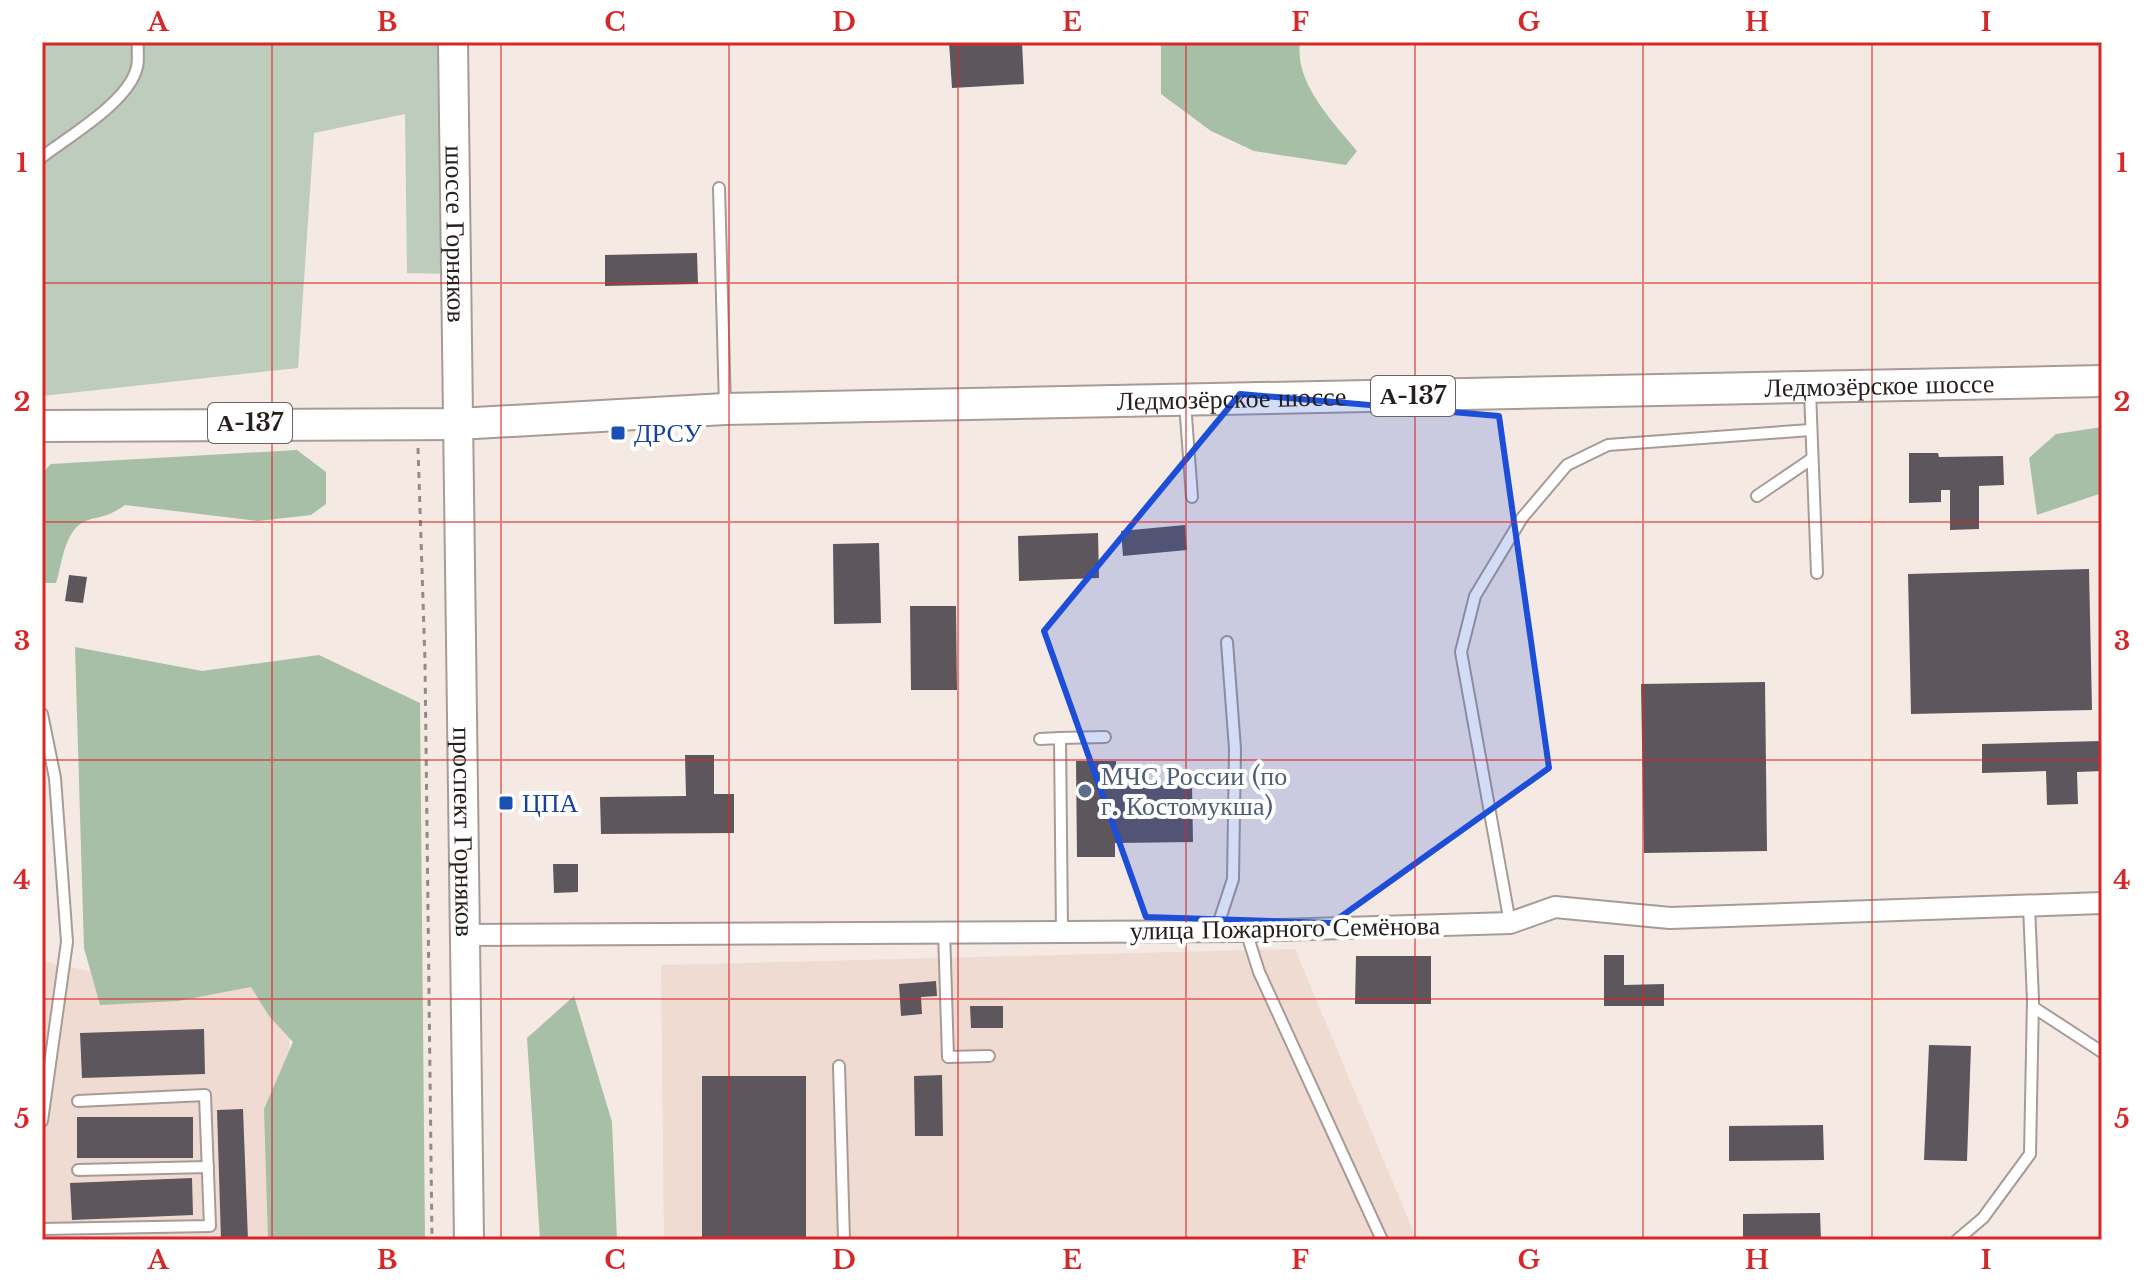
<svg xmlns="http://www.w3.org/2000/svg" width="2144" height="1282" viewBox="0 0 2144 1282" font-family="'Libre Baskerville',serif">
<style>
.built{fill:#f0dbd2}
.green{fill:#bdccbc}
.forest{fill:#a6bfa6}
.building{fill:#5e565d}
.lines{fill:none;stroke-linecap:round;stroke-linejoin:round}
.service-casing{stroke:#a79b96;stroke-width:14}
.minor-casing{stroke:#a79b96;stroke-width:24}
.secondary-casing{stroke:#a79b96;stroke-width:32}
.primary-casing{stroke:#a79b96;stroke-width:34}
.path{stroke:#948b87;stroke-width:3;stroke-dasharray:6 6;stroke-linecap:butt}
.service{stroke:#fff;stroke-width:10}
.minor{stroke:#fff;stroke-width:20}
.secondary{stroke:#fff;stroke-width:28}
.primary{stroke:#fff;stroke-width:30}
.marked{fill:#1d4ed8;fill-opacity:0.2;stroke:#1d4ed8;stroke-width:6;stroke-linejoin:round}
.grid{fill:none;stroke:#d62828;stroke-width:2;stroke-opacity:0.55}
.transit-dot{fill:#1a4fb4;stroke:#fff;stroke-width:3}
.service-dot{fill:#5c6f8a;stroke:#fff;stroke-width:3}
.labels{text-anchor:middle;stroke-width:8;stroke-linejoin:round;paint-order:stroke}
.shield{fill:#fff;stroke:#666362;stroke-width:2}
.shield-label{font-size:24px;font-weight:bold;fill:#25201e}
.street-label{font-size:26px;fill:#25201e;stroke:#fff}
.transit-label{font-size:26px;fill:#164399;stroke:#fff;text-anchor:start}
.service-label{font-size:26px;fill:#4e5e75;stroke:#fff;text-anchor:start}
.neatline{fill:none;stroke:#d62828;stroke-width:3}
.grid-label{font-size:26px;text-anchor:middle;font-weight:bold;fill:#d62828}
</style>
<rect width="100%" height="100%" fill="#f5e9e3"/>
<g class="built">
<polygon points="42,908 43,961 166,988 237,968 290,998 286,1240 42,1240"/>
<polygon points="1295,949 1417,1240 664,1240 661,965"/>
</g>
<polygon class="green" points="42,42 441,42 450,274 407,273 405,114 314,133 298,368 42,396"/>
<g class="forest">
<path d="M1152,42H1300C1294,83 1333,122 1357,151L1346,165L1254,151L1211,131L1161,94V46Z"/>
<polygon points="2102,427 2102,493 2037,515 2029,458 2056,434"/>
<path d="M297,450L326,472V504L311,515L258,521L125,505C112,514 106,516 91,519C64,526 63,561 56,583H44L42,473L51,464Z"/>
<polygon points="75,647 202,671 319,655 420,703 425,1240 268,1240 264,1109 293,1042 269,1016 251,987 178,1001 100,1005 84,948"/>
<polygon points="574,996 612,1122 617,1240 540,1240 527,1038"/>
</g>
<g class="building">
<polygon points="949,42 1022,42 1024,84 952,88"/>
<polygon points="697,253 698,284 605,286 605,255"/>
<polygon points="1909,453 1938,453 1939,457 2003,456 2004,485 1979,486 1979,529 1950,530 1950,490 1941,490 1941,502 1909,503"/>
<polygon points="1185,525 1187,550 1123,556 1121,531"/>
<polygon points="1098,533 1099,578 1019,581 1018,536"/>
<polygon points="879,543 881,623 834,624 833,544"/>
<polygon points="2089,569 2092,710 1911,714 1908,574"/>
<polygon points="69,575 87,577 83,603 65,601"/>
<polygon points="910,606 956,606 957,690 911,690"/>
<polygon points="1765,682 1767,851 1644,853 1641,684"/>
<polygon points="2102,741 2102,771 2077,772 2078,804 2047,805 2046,771 1982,773 1982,744"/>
<polygon points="685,755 714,755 714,794 734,794 734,833 601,834 600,797 686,796"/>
<polygon points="1076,761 1116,761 1116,786 1192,785 1193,842 1115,843 1115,857 1077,857"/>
<polygon points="553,864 578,864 578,892 554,893"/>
<polygon points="1604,955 1624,955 1624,985 1664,984 1664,1006 1604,1006"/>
<polygon points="1356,956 1431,956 1431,1004 1355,1004"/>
<polygon points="936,981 937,996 921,997 922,1014 901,1016 899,984"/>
<polygon points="970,1006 1003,1006 1003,1028 971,1028"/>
<polygon points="204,1029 205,1074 82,1078 80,1033"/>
<polygon points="1929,1045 1971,1046 1967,1161 1924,1160"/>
<polygon points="942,1075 943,1136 915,1136 914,1076"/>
<rect x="702" y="1076" width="104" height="164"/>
<polygon points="243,1109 248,1240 221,1240 217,1110"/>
<rect x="77" y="1117" width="116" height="41"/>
<polygon points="1823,1125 1824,1160 1729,1161 1729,1126"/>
<polygon points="192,1178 193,1215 72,1220 70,1183"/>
<polygon points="1820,1213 1821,1240 1743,1240 1743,1214"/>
</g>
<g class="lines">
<g class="service-casing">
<g id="service">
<path d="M42,157C69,136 129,102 137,67C139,59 137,50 138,42"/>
<polyline points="719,188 725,406"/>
<polyline points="1810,391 1817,573"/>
<polyline points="1185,403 1192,497"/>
<polyline points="1757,496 1810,460"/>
<polyline points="42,714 55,778 67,942 42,1121"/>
<polyline points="1060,738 1105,737"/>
<polyline points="1040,739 1060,738 1062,931"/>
<polyline points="1510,923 1461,652 1475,596 1522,518 1567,465 1608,445 1810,430"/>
<polyline points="944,931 948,1057 989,1056"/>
<polyline points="1216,931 1233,879 1235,749 1227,642"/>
<polyline points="1246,931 1259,972 1382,1240"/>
<polyline points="2033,1007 2102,1052"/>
<polyline points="839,1066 844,1240"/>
<polyline points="78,1170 208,1167"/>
<polyline points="42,1229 210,1226 205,1095 78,1101"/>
<polyline points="1957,1240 1983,1218 2030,1154 2033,1000 2029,906"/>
</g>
</g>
<g class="minor-casing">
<polyline id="minor" points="465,935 1246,931 1510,923 1555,907 1670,918 2102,903"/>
</g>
<g class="secondary-casing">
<g id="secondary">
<path id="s1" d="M453,42L469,1240"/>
</g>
</g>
<g class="primary-casing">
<g id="primary">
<path id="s2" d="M42,426L458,424L725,409L2102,381"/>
</g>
</g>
<polyline class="path" points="418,448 425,661 432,1240"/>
<use href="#service" class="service"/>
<use href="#minor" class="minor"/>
<use href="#secondary" class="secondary"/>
<use href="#primary" class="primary"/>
</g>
<path class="marked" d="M1240,394L1499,416L1549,768L1332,923L1146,917L1044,631Z"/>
<path class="grid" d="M272,42V1240M501,42V1240M729,42V1240M958,42V1240M1186,42V1240M1415,42V1240M1643,42V1240M1872,42V1240M42,283H2102M42,522H2102M42,760H2102M42,999H2102"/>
<g class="transit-dot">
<rect x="610" y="425" width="16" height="16" rx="4"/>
<rect x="498" y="795" width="16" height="16" rx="4"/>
</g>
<circle class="service-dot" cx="1085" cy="791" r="8"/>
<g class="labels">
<g class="shield">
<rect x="1371" y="376" width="84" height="40" rx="6"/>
<rect x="208" y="403" width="84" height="40" rx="6"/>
</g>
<g class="shield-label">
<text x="1413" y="404">А-137</text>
<text x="250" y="431">А-137</text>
</g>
<g class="street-label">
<text dy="9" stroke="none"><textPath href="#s1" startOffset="192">шоссе Горняков</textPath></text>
<text dy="9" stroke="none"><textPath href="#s2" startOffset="1838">Ледмозёрское шоссе</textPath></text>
<text dy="9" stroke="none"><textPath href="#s2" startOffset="1190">Ледмозёрское шоссе</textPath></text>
<text dy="9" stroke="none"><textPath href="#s1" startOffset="790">проспект Горняков</textPath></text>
<text transform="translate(1285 928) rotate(-1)" y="9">улица Пожарного Семёнова</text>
</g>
<g class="transit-label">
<text x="634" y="442">ДРСУ</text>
<text x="522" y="812">ЦПА</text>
</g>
<g class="service-label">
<text x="1101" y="785">МЧС России (по<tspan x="1101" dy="30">г. Костомукша)</tspan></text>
</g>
</g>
<rect width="2144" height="1282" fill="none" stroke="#ffffff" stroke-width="88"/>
<rect x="44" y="44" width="2056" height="1194" class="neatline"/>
<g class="grid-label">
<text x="158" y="31">A</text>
<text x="387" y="31">B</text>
<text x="615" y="31">C</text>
<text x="844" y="31">D</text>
<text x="1072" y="31">E</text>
<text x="1300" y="31">F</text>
<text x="1529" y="31">G</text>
<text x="1757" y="31">H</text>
<text x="1986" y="31">I</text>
<text x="22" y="172">1</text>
<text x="2122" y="172">1</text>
<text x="22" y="411">2</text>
<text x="2122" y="411">2</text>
<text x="22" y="650">3</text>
<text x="2122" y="650">3</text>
<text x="22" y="889">4</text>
<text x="2122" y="889">4</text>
<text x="22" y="1128">5</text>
<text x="2122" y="1128">5</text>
<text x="158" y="1269">A</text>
<text x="387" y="1269">B</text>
<text x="615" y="1269">C</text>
<text x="844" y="1269">D</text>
<text x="1072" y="1269">E</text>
<text x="1300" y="1269">F</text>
<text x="1529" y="1269">G</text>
<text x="1757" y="1269">H</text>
<text x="1986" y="1269">I</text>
</g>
</svg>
